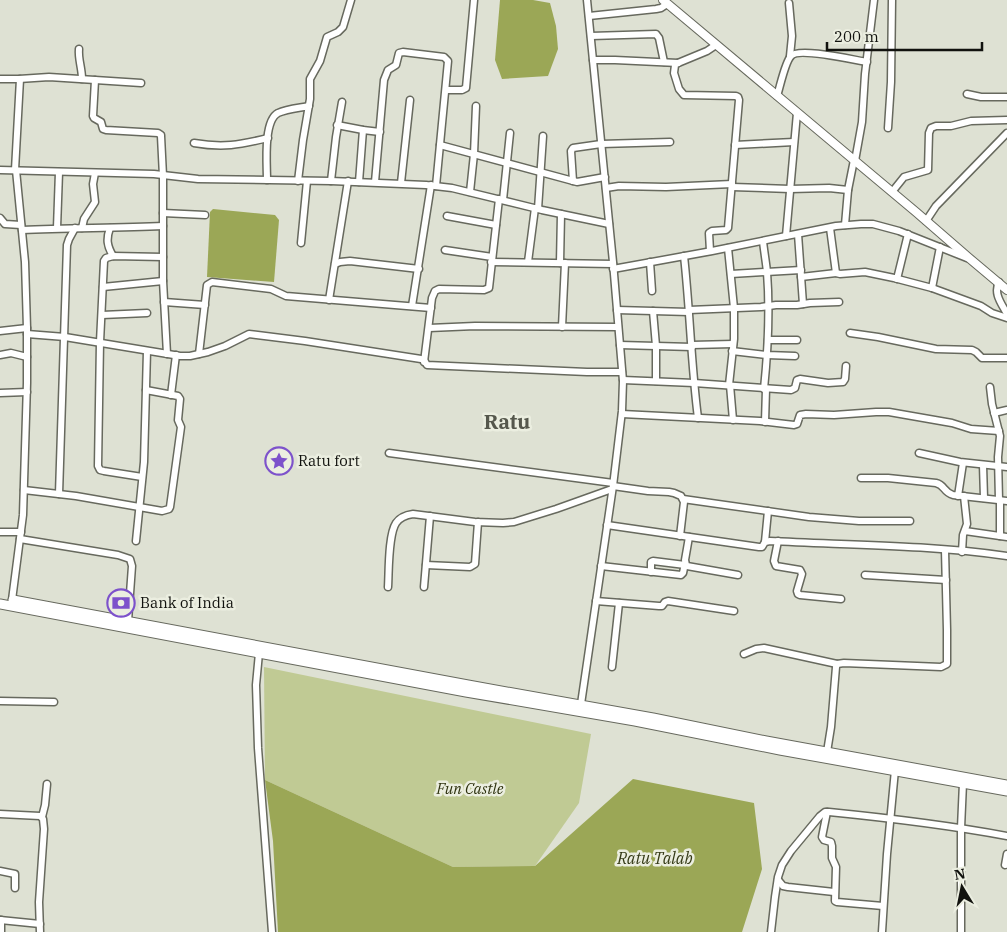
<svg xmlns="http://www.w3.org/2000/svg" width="1007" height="932" viewBox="0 0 1007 932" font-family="'IBM Plex Serif',serif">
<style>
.green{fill:#c0ca94}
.water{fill:#9ba756}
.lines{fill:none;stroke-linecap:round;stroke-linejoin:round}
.minor-casing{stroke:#67695e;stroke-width:9}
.major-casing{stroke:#67695e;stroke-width:10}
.highway-casing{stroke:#67695e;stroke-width:11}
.minor{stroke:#fff;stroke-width:6}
.major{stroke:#fff;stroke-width:8}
.highway{stroke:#fff;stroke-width:9}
.labels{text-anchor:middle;stroke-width:5;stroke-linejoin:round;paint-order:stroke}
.poi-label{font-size:15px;fill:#11120e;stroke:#ebeee0;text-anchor:start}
.park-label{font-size:15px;font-style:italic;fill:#2d310e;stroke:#ebeee0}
.water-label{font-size:16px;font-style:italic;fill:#353a17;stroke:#ebeee0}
.district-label{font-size:20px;font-weight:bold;fill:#55574c;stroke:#ebeee0}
</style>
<rect width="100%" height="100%" fill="#dee1d3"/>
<polygon class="green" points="264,667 591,734 579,803 535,866 453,867 265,780"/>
<g class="water">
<polygon points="500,0 533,0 550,3 556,26 558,49 548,76 502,79 495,60"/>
<polygon points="213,209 275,215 279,220 274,282 207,277 210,212"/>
<polygon points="633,779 754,803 762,869 742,932 278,932 273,841 265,780 453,867 535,866"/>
</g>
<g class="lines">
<g class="minor-casing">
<g id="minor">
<polyline points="789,3 792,36 790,56"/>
<polyline points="589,16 656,9 661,8 667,4"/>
<polyline points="591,36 656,34 659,38 664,62"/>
<path d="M79,49C78,59 82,68 82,79"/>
<polyline points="593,60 615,60 678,63"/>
<polyline points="0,79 19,79 49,77 141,83"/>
<polyline points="95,80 93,116 94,118 101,122 103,129 106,130 158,133 161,135 161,136 163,176 163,281 167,354"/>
<polyline points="446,90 462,90 466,88 474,0"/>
<polyline points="967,94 981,97 1007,97"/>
<path d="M777,96C780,87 785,62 791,56C798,47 854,60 867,62"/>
<polyline points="337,125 363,130 380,132"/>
<polyline points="888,128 891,82 892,0"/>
<path d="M194,143C223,148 239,145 268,138"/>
<polyline points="440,145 577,182 605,177"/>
<polyline points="735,145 794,142"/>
<polyline points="855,161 862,122 865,74 874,0"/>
<polyline points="0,170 154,174 198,179 331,181 426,185 452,188 542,210 609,224"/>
<polyline points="15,170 20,79"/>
<path d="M267,180C267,165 263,121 278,113C287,109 299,108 309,106"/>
<polyline points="298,181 303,140 310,99 310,79 320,61 327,37 338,32 343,27 351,0"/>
<polyline points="331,181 336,137 342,102"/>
<polyline points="573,181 571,151 573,148 601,144 670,142"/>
<polyline points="359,182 363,130"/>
<polyline points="375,182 384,80 388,70 396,65 399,53 403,52 444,57 448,61 436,186"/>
<polyline points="401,183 410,100"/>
<polyline points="732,187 790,189 829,188 848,190"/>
<polyline points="606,188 619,186 666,187 732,184"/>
<polyline points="470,192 474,154 476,106"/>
<polyline points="892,192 904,177 928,170 929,133 931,128 936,126 951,126 971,121 1007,120"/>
<polyline points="503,200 510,133"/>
<polyline points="538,209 543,136"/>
<polyline points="163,213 205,215"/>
<polyline points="447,216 496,225"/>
<polyline points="0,218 5,224 21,225"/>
<polyline points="926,221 936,206 1007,133"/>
<polyline points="845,225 848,190 854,160"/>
<polyline points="57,228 59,172"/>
<polyline points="82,228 84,219 95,202 93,184 95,173"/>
<path d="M110,228C106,239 107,246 113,256"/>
<polyline points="830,228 836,273 840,274 865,272 894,278 932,288 981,306 992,313 1007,318"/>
<path d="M22,230C69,228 116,228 163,226"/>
<polyline points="798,234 803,304"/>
<polyline points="786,236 797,113"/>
<path d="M763,241C764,251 766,262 767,272C770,311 768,350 764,389"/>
<polyline points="301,243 307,181"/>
<polyline points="728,248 734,308 734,339 729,385"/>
<polyline points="445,250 492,257"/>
<polyline points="710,251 709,233 712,231 726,230 728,228 739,100 738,97 736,96 684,95 679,89 674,73 675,65 678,63 707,51 716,45"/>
<path d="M684,256C690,310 691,364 698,418"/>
<polyline points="491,262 613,264"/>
<polyline points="528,262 535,208"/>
<polyline points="650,262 652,291"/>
<polyline points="560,263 561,214"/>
<polyline points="335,264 340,262 350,261 419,269"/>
<polyline points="613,269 712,251 836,226 861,224 873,224 899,231 967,258"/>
<polyline points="731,274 801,270"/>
<polyline points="801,277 836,273"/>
<polyline points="897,279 908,234"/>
<path d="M999,282C993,294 1002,304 1007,314"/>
<polyline points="103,287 163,281"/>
<polyline points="932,288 940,247"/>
<polyline points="329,300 348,181"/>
<polyline points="164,302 205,305"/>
<polyline points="412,306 431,185"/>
<polyline points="617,310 689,312"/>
<polyline points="689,310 761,307 776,305 797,305 810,303 839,302"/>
<polyline points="653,311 656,346 656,381"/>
<polyline points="102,315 147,313"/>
<polyline points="562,327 565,263"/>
<polyline points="429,328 475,326 618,327"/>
<polyline points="0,331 27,328"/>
<polyline points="850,333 878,337 936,349 972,350 976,352 982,358 1007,358"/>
<polyline points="27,334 65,337 180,356 190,356 208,352 225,346 249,334 305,341 421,359 424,360 427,365 587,372 622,372"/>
<polyline points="768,340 797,340"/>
<polyline points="620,345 692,347"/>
<polyline points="692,345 733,344"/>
<polyline points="732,351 767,355 795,356"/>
<polyline points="199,354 207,285 212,282 271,289 286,296 431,308"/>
<polyline points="0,355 11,353 27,357"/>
<polyline points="424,362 432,298 435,291 439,289 484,290 489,288 499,199"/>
<polyline points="623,380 694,383 791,390 795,388 797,380 800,379 828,383 843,382 845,379 846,366"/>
<polyline points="730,385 733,420"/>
<polyline points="990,387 992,404 1000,436 998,457 999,500"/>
<polyline points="0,393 27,392"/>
<polyline points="171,395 176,355"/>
<polyline points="994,413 1007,410"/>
<polyline points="622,414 760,421 794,425 797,424 800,415 806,414 834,415 876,412 889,412 952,423 971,429 999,431"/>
<polyline points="765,422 766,389"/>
<polyline points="389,453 613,483"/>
<polyline points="919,453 960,462 1007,467"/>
<polyline points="983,465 984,498"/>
<polyline points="142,477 104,471 100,470 98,466 100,342 104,261 106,258 113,256 163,257"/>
<path d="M861,478H888L936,483C945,485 943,492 953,495L1007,501"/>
<polyline points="613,486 648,491 669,492 674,493 681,496 684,502 680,536"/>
<polyline points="24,490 76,496 162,511 169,509 170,507 181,427 178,420 180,399 178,396 146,390"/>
<polyline points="59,494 67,245 69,239 75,228"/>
<polyline points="958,496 963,463"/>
<polyline points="683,499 809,517 859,521 910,521"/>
<polyline points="1000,500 1000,536"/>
<path d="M607,525L759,547H762L765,542L770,541C849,545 929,545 1007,556"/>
<polyline points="965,531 1007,537"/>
<polyline points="0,532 21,532"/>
<polyline points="689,537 685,560 686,565 687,566 738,575"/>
<polyline points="20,539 118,555 130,559 132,566 128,621"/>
<polyline points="136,541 144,462 147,351"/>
<polyline points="778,541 774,561 776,566 800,570 802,574 797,591 798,594 800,595 841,599"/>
<polyline points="765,542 768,511"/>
<polyline points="962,552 963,535 967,524 964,496"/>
<polyline points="426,565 470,567 475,564 478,522"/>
<polyline points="601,566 681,575 683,573 685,563"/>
<polyline points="651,572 651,562 653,561 685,565"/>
<polyline points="865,575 946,580"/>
<path d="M388,587C389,572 388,535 396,523C400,517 406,515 413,514L475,522L503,523L514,522L556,509L612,489"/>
<polyline points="424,587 430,516"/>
<polyline points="12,600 23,515 27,383 27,328 25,262 16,170"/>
<polyline points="596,601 659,606 662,606 665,602 668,601 734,611"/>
<polyline points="259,653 256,685 258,748 272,932"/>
<polyline points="744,654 756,649 764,648 837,664"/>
<polyline points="612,667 619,603"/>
<polyline points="0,701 54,702"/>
<polyline points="581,704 613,486 622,411 623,381 613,262 587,0"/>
<polyline points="827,752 831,727 836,667 837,664 844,663 941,667 947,664 947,630 945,550"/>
<polyline points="827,812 822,837 824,840 831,842 832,846 832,858 836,867 835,901 837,902 883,906"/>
<polyline points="0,814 40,816 43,819 44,829 39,902 40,932"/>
<polyline points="42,817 45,805 47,784"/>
<polyline points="1005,865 1007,854"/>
<polyline points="0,871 15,874 15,888"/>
<polyline points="778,880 783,886 788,887 834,892"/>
<polyline points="0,920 40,924"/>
<polyline points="1,932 1,920"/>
<path d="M771,932L775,897L778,877L782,865L791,851L820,816L825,812H829C889,818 948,825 1007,836"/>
<polyline points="882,932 887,854 895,770"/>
<polyline points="961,932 961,828 963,783"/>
</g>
</g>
<g class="major-casing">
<polyline id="major" points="663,0 916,212 969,258 1007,290"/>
</g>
<g class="highway-casing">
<g id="highway">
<polyline points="13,600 468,685 653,718 766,741 1007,785"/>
<polyline points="0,604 259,653 466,692 635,721 780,750 1007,791"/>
</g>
</g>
<use href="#minor" class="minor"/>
<use href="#major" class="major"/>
<use href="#highway" class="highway"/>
</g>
<defs>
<g id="sight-ring" transform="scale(1.4375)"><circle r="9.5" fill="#ebeee0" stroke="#7d52cb" stroke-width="1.5"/><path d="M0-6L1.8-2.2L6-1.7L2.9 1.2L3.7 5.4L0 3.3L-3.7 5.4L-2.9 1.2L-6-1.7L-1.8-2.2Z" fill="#7d52cb"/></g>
<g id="bank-ring" transform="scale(1.4375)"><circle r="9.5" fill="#ebeee0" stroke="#7d52cb" stroke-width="1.5"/><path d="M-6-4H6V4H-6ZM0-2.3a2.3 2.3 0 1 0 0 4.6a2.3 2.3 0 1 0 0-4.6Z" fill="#7d52cb"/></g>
</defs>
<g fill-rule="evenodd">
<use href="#sight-ring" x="279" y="461"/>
<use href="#bank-ring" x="121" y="603"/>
</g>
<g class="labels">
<g class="poi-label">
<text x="298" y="466">Ratu fort</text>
<text x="140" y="608">Bank of India</text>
</g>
<g class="park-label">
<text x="470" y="794">Fun Castle</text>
</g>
<g class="water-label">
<text x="655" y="864">Ratu Talab</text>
</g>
<g class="district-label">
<text x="507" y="429">Ratu</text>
</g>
</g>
<g transform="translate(962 887) rotate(350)" stroke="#ebeee0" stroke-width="4" paint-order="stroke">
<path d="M0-4L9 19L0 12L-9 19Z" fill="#11120e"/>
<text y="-8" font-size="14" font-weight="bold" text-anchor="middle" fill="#11120e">N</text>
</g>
<path d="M827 42v8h155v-8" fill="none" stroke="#11120e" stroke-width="2.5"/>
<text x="834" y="42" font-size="15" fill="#11120e" stroke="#ebeee0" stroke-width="4" paint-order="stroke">200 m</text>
</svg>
